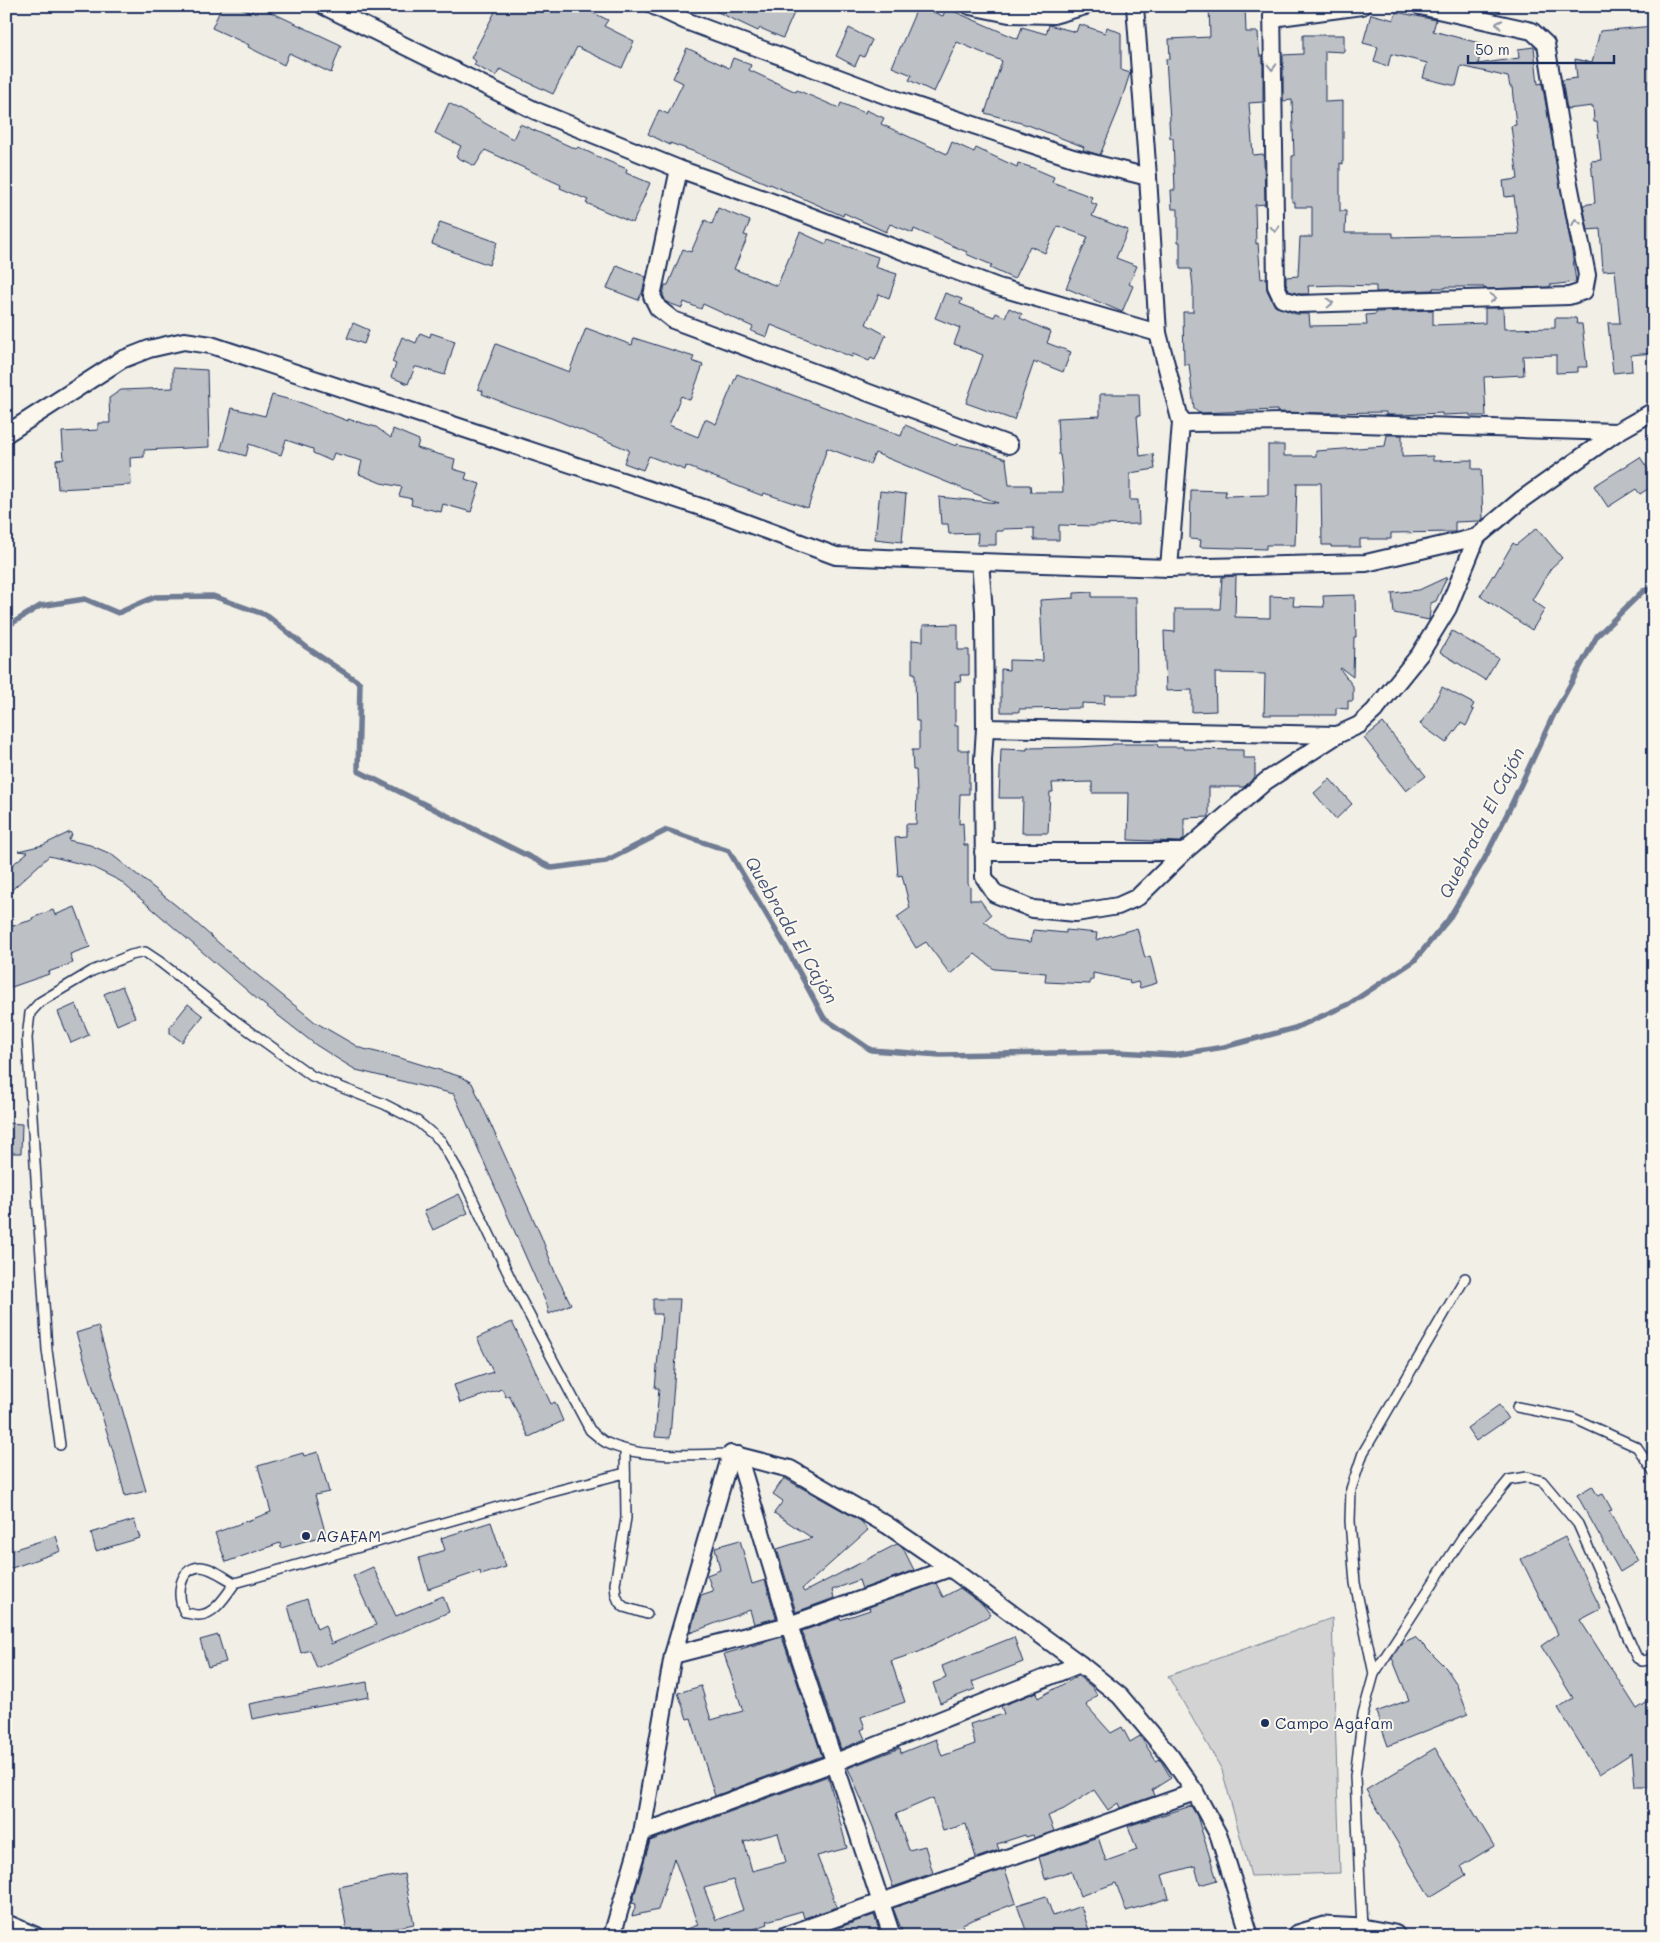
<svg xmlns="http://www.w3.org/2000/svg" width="1660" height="1942" viewBox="0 0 1660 1942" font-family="Mali,sans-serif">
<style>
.green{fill:#d2d3d2;stroke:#768198}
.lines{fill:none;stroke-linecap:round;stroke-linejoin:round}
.stream{stroke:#707b93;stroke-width:5.5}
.building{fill:#bdc0c4;stroke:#1b2f5e;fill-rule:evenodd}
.service-casing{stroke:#1b2f5e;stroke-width:12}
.minor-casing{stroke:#1b2f5e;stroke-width:20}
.tertiary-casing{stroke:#1b2f5e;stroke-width:25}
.service{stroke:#fbf7ec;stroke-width:9}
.minor{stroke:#fbf7ec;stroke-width:16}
.tertiary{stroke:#fbf7ec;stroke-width:21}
.oneway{stroke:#8b93a5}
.poi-dot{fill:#1b2f5e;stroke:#fbf7ec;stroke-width:2}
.labels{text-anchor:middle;stroke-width:4;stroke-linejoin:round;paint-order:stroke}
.poi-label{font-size:16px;fill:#1b2f5e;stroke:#fbf7ec;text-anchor:start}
.water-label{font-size:18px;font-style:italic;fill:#465579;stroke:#fbf7ec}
</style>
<rect width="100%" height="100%" fill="#f2efe6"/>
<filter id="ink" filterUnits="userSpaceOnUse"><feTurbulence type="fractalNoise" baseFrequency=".02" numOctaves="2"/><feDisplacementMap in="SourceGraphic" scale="10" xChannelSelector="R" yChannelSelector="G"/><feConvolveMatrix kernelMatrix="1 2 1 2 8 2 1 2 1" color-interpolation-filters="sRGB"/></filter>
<g filter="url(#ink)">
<polygon class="green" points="1332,1618 1340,1873 1251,1876 1222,1770 1168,1676"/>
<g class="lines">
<polyline class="stream" points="6,627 40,606 85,599 118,613 155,597 213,596 266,615 306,647 360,683 358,771 552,868 606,861 667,830 729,851 785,946 824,1018 871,1050 940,1055 1117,1052 1174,1055 1224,1047 1295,1028 1349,1004 1414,961 1448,920 1484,860 1508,812 1553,716 1597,636 1643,591 1654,588"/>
</g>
<g class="building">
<polygon points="222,6 237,6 251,13 254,6 258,6 341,45 331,73 289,53 284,65 248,47 249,45 212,28"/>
<polygon points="498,6 579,6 608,20 604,26 634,41 622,68 577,47 553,94 500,69 496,76 474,65 476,61 471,58"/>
<polygon points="705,6 797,6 783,38 760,28 758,31"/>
<polygon points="918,6 943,16 946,8 1018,39 1022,27 1046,34 1049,25 1076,32 1079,24 1105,33 1107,27 1121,33 1121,70 1130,73 1118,111 1100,155 1083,150 1084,147 1028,125 985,113 1002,61 957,42 934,92 909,80 912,75 892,67"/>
<polygon points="1209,6 1245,6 1246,32 1258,32 1259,49 1260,56 1263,56 1263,102 1249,103 1253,155 1263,154 1264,161 1265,204 1255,205 1256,244 1258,243 1261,279 1266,278 1267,290 1275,306 1296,314 1309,314 1310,326 1367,325 1366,315 1376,314 1376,312 1433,310 1433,325 1485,323 1485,308 1503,308 1504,329 1555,328 1555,318 1576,318 1577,324 1582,324 1587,367 1578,367 1578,372 1556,373 1556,355 1523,356 1524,375 1484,377 1486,416 1470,416 1470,414 1442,415 1442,413 1401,415 1386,415 1386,412 1323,413 1277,412 1277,410 1199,413 1194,409 1189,364 1184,365 1183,312 1193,312 1193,287 1191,269 1180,269 1180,242 1178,242 1178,209 1172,209 1171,190 1175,190 1173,138 1170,138 1169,120 1170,120 1166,59 1170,59 1169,39 1210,37"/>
<polygon points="1396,12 1436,20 1433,31 1483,44 1478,64 1519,58 1518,49 1534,47 1538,84 1542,83 1572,252 1576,282 1550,285 1550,287 1484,289 1484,287 1446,287 1446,288 1433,288 1433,290 1376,292 1376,286 1339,285 1308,286 1309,294 1300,294 1289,291 1286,284 1286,277 1298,276 1300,237 1312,237 1312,207 1295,207 1295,202 1292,202 1292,156 1294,156 1292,100 1283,101 1283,55 1303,54 1303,35 1344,35 1344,52 1325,51 1325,102 1343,101 1343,164 1340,163 1340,211 1346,211 1345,233 1393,233 1393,237 1519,234 1514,196 1505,197 1503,181 1518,179 1511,126 1516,125 1512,87 1510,87 1508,77 1461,66 1456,86 1423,78 1427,63 1391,54 1388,66 1374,62 1378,47 1363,43 1371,14 1394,20"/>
<polygon points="1654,26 1654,353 1631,355 1632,371 1613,373 1608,323 1620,323 1615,270 1603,271 1600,229 1588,230 1583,205 1595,203 1591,161 1601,160 1597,122 1594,122 1593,106 1567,109 1562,80 1577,78 1575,59 1592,63 1600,31"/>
<polygon points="849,28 872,40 864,57 860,55 855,66 836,56"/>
<polygon points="687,48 729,68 733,58 751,65 749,70 796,92 797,90 839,108 841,103 865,113 866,110 884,118 881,124 947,154 952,142 974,152 976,148 1017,167 1018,163 1033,168 1054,177 1052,182 1092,197 1090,202 1097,205 1092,216 1128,230 1116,258 1137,266 1129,284 1133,286 1122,312 1066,288 1088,237 1058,226 1045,253 1030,246 1014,279 990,268 992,265 966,254 967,252 914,229 913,233 890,224 886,232 844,213 843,216 770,184 770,185 695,152 670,143 670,145 648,134 659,110 668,114 683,83 673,78"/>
<polygon points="449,103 513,139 520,124 576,149 578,147 603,159 627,169 626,173 650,183 633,223 586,203 588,200 560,188 561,185 485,150 475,166 456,157 461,146 435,133"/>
<polygon points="718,208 750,221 744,235 748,236 734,269 777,286 800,232 826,244 828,240 878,257 875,267 897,274 889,298 879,294 866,324 886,335 875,360 871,358 869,361 853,354 852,357 771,325 767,337 751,331 753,327 703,304 701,309 684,302 682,308 666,302 663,295 665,285 668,285 683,249 691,252 705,220 712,224"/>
<polygon points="440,222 497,242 489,265 432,244"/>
<polygon points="617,265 646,277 642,293 638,300 607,288"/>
<polygon points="945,293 962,299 960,304 994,317 996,313 1005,317 1009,308 1022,314 1020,318 1051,332 1047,343 1071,352 1063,372 1038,362 1037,364 1034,362 1014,420 966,403 983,355 954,344 960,328 935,318"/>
<polygon points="353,323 369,330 364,344 347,338"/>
<polygon points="586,328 632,345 634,338 694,357 692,361 703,365 690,400 681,396 669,425 698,437 705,419 716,424 737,374 901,436 905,425 956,446 957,444 980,449 1006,459 1009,485 1030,485 1031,492 1063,492 1062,469 1060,455 1059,455 1057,418 1100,416 1100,394 1139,394 1140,416 1137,416 1140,456 1153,454 1155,469 1130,473 1130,500 1138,500 1139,524 1095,525 1094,526 1059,525 1059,540 1034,540 1034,528 1003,529 1003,531 996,531 996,545 977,545 978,533 949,534 948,524 941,524 939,497 998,503 875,453 870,464 827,448 808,508 764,493 763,496 686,466 685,470 649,456 643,470 624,463 629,450 551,418 512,406 482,394 483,391 478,389 496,344 569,372"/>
<polygon points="420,333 430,337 431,333 455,341 445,375 417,367 415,367 408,384 391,377 396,364 392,362 402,337 416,343"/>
<polygon points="173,368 207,370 209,447 144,450 144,457 130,458 131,485 58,489 56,460 64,459 62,432 98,430 98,423 110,423 109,398 121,390 173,388"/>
<polygon points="272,395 302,403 348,421 348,419 376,427 391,438 393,429 419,440 417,448 455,459 453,469 467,473 465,479 480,484 471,512 443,504 441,512 411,505 412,499 399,496 402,487 381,483 359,474 362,461 334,453 331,461 313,453 313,449 286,440 281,455 249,444 246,456 221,449 232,408 265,416"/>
<polygon points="1387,435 1402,435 1402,457 1433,456 1433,461 1472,460 1472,469 1481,469 1483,519 1480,521 1455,522 1455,532 1391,533 1391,539 1360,539 1360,547 1331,547 1331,545 1322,545 1321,483 1297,483 1295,545 1266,545 1266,549 1200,547 1201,540 1190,539 1191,490 1226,491 1225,496 1268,495 1268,445 1284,445 1284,456 1316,456 1316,451 1385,446"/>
<polygon points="1640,457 1654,478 1654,485 1640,494 1636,489 1608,507 1594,486"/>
<polygon points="880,491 906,494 902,542 875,539"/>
<polygon points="1537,528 1562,558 1551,568 1532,600 1545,609 1532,630 1480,596 1493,575 1494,576 1513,543 1516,545"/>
<polygon points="1236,576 1235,617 1270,618 1270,596 1294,597 1293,606 1324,607 1323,596 1355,595 1356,637 1354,637 1353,677 1341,668 1340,669 1353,686 1353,701 1348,701 1348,709 1336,708 1336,715 1264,715 1265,674 1215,673 1216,711 1192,712 1192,690 1166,691 1164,631 1175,632 1175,609 1220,609 1222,577"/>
<polygon points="1447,577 1436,601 1431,603 1429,620 1394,613 1392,593 1419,590"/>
<polygon points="1092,592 1092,597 1136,597 1137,695 1105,695 1104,704 1082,703 1082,708 1019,709 1019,712 1001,712 1001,669 1009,670 1009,660 1043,661 1040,600 1074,598 1074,593"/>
<polygon points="958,624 958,650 969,650 969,675 960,675 961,682 955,681 955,726 958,726 958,750 969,750 969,794 960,794 959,824 963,823 964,845 968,845 968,884 970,887 970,900 980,900 991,915 984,921 1006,939 1031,942 1033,930 1066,933 1066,930 1097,933 1096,940 1137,928 1145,958 1150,956 1157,983 1140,988 1138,982 1130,984 1129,980 1093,973 1093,980 1090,980 1090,984 1045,982 1046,973 994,969 975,954 950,974 926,942 916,948 897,917 910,908 902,875 898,876 895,838 906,837 906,824 916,824 917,794 916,770 913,770 912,750 919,750 919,721 916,721 915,673 912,673 912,640 923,641 923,625"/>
<polygon points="1452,631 1498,658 1485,680 1440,652"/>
<polygon points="1442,687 1474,704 1471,709 1474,710 1466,726 1461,723 1446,743 1420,724 1432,707"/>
<polygon points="1383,723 1426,776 1406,791 1364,738"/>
<polygon points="1112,744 1157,744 1158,747 1183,747 1183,749 1243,750 1243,758 1255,758 1255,777 1244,787 1209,787 1209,817 1184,818 1184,839 1180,842 1128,840 1129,793 1092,793 1092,782 1052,783 1053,792 1050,792 1048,833 1022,833 1023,798 999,798 1001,749 1027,750 1027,748 1078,747 1112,745"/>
<polygon points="1330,779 1352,804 1336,819 1314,793"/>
<polygon points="70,832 72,835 68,840 90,845 111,854 178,907 229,952 315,1022 360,1048 397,1057 462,1077 472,1083 541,1236 556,1275 571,1304 549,1314 547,1305 454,1094 356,1070 338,1059 316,1045 257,999 120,881 90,866 49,856 6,895 6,870 28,852 18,851 43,845"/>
<polygon points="75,907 90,947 70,954 73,963 48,972 49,974 6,989 6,928 32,920 32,918 53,910 55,915"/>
<polygon points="122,986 135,1017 117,1025 104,994"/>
<polygon points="76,1004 89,1035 71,1043 58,1012"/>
<polygon points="188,1004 203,1016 182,1042 170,1033 170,1027"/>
<polygon points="6,1123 22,1124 21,1153 6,1153"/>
<polygon points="459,1194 468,1213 433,1230 424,1211"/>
<polygon points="653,1299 680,1299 670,1438 655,1437 659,1388 655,1388 662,1314 653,1314"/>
<polygon points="512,1322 551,1404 555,1402 563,1421 529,1437 509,1395 506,1397 502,1389 460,1403 454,1385 493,1372 477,1338"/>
<polygon points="98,1326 146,1491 125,1496 116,1461 76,1333"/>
<polygon points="1499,1405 1508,1419 1476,1441 1467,1428"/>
<polygon points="318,1452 329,1492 315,1495 326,1535 281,1548 280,1543 226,1562 215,1533 271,1512 258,1466 303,1453 304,1456"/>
<polygon points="784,1478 861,1521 868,1530 802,1589 804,1592 897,1544 903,1548 914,1570 862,1589 859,1580 832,1590 834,1598 796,1612 777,1549 812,1538 774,1513 783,1501 773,1494"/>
<polygon points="1592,1486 1598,1496 1603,1494 1612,1510 1609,1511 1638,1561 1620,1572 1577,1495"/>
<polygon points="134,1520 140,1538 96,1551 91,1533"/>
<polygon points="491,1522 506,1567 481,1575 480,1571 428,1589 419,1558 445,1550 441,1538"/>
<polygon points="56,1536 61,1551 6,1570 6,1552"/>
<polygon points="1565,1537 1601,1609 1580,1620 1637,1709 1654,1698 1654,1787 1635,1787 1632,1753 1599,1774 1558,1708 1573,1698 1541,1646 1558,1634 1521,1559"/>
<polygon points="740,1540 752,1584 765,1580 776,1618 754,1624 750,1610 690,1633 701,1595 713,1591 707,1575 720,1570 715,1547"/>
<polygon points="373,1567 396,1616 443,1596 449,1612 317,1668 310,1650 301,1653 288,1606 307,1599 317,1629 325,1625 331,1644 376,1625 353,1576"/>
<polygon points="936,1583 943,1597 960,1588 983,1605 991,1615 919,1652 891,1661 905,1702 861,1717 865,1728 861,1730 865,1739 841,1749 802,1631 840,1618 840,1620 870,1610 869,1607"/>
<polygon points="218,1635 226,1662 208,1667 200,1640"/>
<polygon points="782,1637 822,1756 715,1796 691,1718 687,1719 678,1693 701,1686 711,1720 743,1711 724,1654"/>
<polygon points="1014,1637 1023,1662 972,1682 975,1689 940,1703 933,1683 946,1678 942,1666"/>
<polygon points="1415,1637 1446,1668 1456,1683 1468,1714 1388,1746 1376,1712 1409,1700 1392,1658 1402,1643"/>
<polygon points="1078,1676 1092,1687 1097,1695 1086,1705 1111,1733 1122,1727 1130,1742 1140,1736 1156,1761 1160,1759 1161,1761 1171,1778 1152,1790 1154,1796 1120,1808 1118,1803 1108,1810 1094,1790 1064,1809 1048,1816 1054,1831 1034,1838 1033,1835 1026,1837 1025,1835 997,1844 999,1850 976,1858 966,1824 943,1831 933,1798 896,1814 909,1850 925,1846 933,1873 893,1887 873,1827 848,1768 900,1748 901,1753 936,1739 942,1756 975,1744 970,1724 1004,1714 1001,1706 1037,1692 1038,1698"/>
<polygon points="367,1682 369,1697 252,1719 249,1704"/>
<polygon points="1435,1748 1494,1846 1461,1866 1466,1875 1430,1897 1366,1790"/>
<path d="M828,1776L847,1848L817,1856L837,1907L804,1918L802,1911L767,1921L768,1924L735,1936H676V1933L698,1925L674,1858L658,1910L632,1916L636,1904L632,1903L650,1841ZM778,1833L786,1862L752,1871L744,1842ZM733,1880L743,1910L716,1920L704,1888Z"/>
<polygon points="1191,1806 1197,1816 1217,1880 1200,1885 1195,1866 1162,1875 1169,1898 1126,1911 1116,1883 1080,1896 1071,1871 1045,1879 1039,1857 1098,1837 1106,1861 1137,1850 1128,1826"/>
<polygon points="1005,1869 1016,1903 962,1924 966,1936 904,1936 893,1908"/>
<polygon points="404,1874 414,1924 357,1936 348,1936 339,1887"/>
<polygon points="1046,1896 1053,1916 1081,1906 1091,1936 1028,1936 1017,1905"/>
<polygon points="874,1915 880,1933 873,1936 815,1936"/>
</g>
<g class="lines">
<g class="service-casing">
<g id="service">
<polyline points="1517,1407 1573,1418 1637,1447 1654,1472"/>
<path d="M60,1445L47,1350L27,1038L30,1013L40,1002L92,971L131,955L145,952L160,962L237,1022L312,1076L384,1104L417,1121L441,1141L464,1181L516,1290L590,1430C595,1434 600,1439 605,1442C639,1460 693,1454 731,1454"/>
<polyline points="625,1450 626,1518 615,1584 616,1595 619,1602 624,1607 647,1614"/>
<path d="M235,1583C225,1578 210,1566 199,1567C177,1570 177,1598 185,1613C189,1613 194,1615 198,1615C214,1616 227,1594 235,1583L529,1498L625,1473"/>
<polyline points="1374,1674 1355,1583 1350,1521 1351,1489 1363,1453 1465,1278"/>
<polyline points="1362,1929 1355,1776 1363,1714 1374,1674 1464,1535 1509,1480 1527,1477 1542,1481 1578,1524 1637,1658 1642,1661 1648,1660 1654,1656"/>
</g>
</g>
<g class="minor-casing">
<g id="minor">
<polyline points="324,6 536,111 679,169 786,207 998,287 1158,333"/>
<polyline points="654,6 686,21 898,100 1073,158 1148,177"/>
<polyline points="970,6 1009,14 1053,15 1085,6"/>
<polyline points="1135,6 1148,177 1158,333 1181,423 1169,568"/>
<polyline points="1272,6 1276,286 1282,299 1299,304 1569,296 1584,291 1587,275 1569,184 1546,44 1532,31 1420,6"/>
<polyline points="1272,18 1362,6"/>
<polyline points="679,169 652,296 658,308 673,320 1009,445"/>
<polyline points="1181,423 1296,422 1617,432"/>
<polyline points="6,434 121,360 149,349 184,341 211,345 722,514 836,556 980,562 984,611 985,728 983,760 984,877 995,894 1033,909 1076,913 1118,906 1138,897 1184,852 1266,781 1337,735 1359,725 1374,711 1420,654 1448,608 1477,537"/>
<polyline points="980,562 1169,568 1366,563 1477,537 1521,500 1617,432 1654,411"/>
<polyline points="985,728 1337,735"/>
<polyline points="983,852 1184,852"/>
<polyline points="738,1455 789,1625 892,1936"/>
<polyline points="673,1655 789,1625 950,1568"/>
<polyline points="642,1833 836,1762 1080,1664"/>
<polyline points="6,1923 36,1936"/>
<polyline points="612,1936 642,1833 673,1655 731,1454 790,1469 887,1525 950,1568 1080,1664 1120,1696 1171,1757 1195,1792 1219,1836 1250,1936"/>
<polyline points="784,1936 1195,1792"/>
</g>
</g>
<g class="tertiary-casing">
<polyline id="tertiary" points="1298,1936 1324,1928 1362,1930 1394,1936"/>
</g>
<use href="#service" class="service"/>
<use href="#minor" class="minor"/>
<use href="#tertiary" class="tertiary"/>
</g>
<defs><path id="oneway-chevron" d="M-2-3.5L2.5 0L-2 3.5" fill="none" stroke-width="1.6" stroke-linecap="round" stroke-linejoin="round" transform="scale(1.25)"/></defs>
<g class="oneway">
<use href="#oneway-chevron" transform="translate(1499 24) rotate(-168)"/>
<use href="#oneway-chevron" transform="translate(1272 67) rotate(89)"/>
<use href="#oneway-chevron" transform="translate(1576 222) rotate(-101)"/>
<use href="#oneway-chevron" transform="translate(1275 229) rotate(89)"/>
<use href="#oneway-chevron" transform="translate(1493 298) rotate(-2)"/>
<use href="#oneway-chevron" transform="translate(1330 303) rotate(-2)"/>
</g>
</g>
<g class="poi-dot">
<circle cx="306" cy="1536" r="5"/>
<circle cx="1265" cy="1723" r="5"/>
</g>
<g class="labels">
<g class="poi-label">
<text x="316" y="1542">AGAFAM</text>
<text x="1275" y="1729">Campo Agafam</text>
</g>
<g class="water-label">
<text transform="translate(1482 823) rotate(-63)" y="6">Quebrada El Cajón</text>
<text transform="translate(791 930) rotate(60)" y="6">Quebrada El Cajón</text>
</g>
</g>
<rect width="1660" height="1942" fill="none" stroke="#fbf7ec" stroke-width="25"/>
<rect x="12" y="12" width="1635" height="1917" fill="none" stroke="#1b2f5e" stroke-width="2" filter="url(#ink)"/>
<path d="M1468 55v8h146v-8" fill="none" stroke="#1b2f5e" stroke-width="2.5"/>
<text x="1475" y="55" font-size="15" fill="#1b2f5e" stroke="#fbf7ec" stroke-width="4" paint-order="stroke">50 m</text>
</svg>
